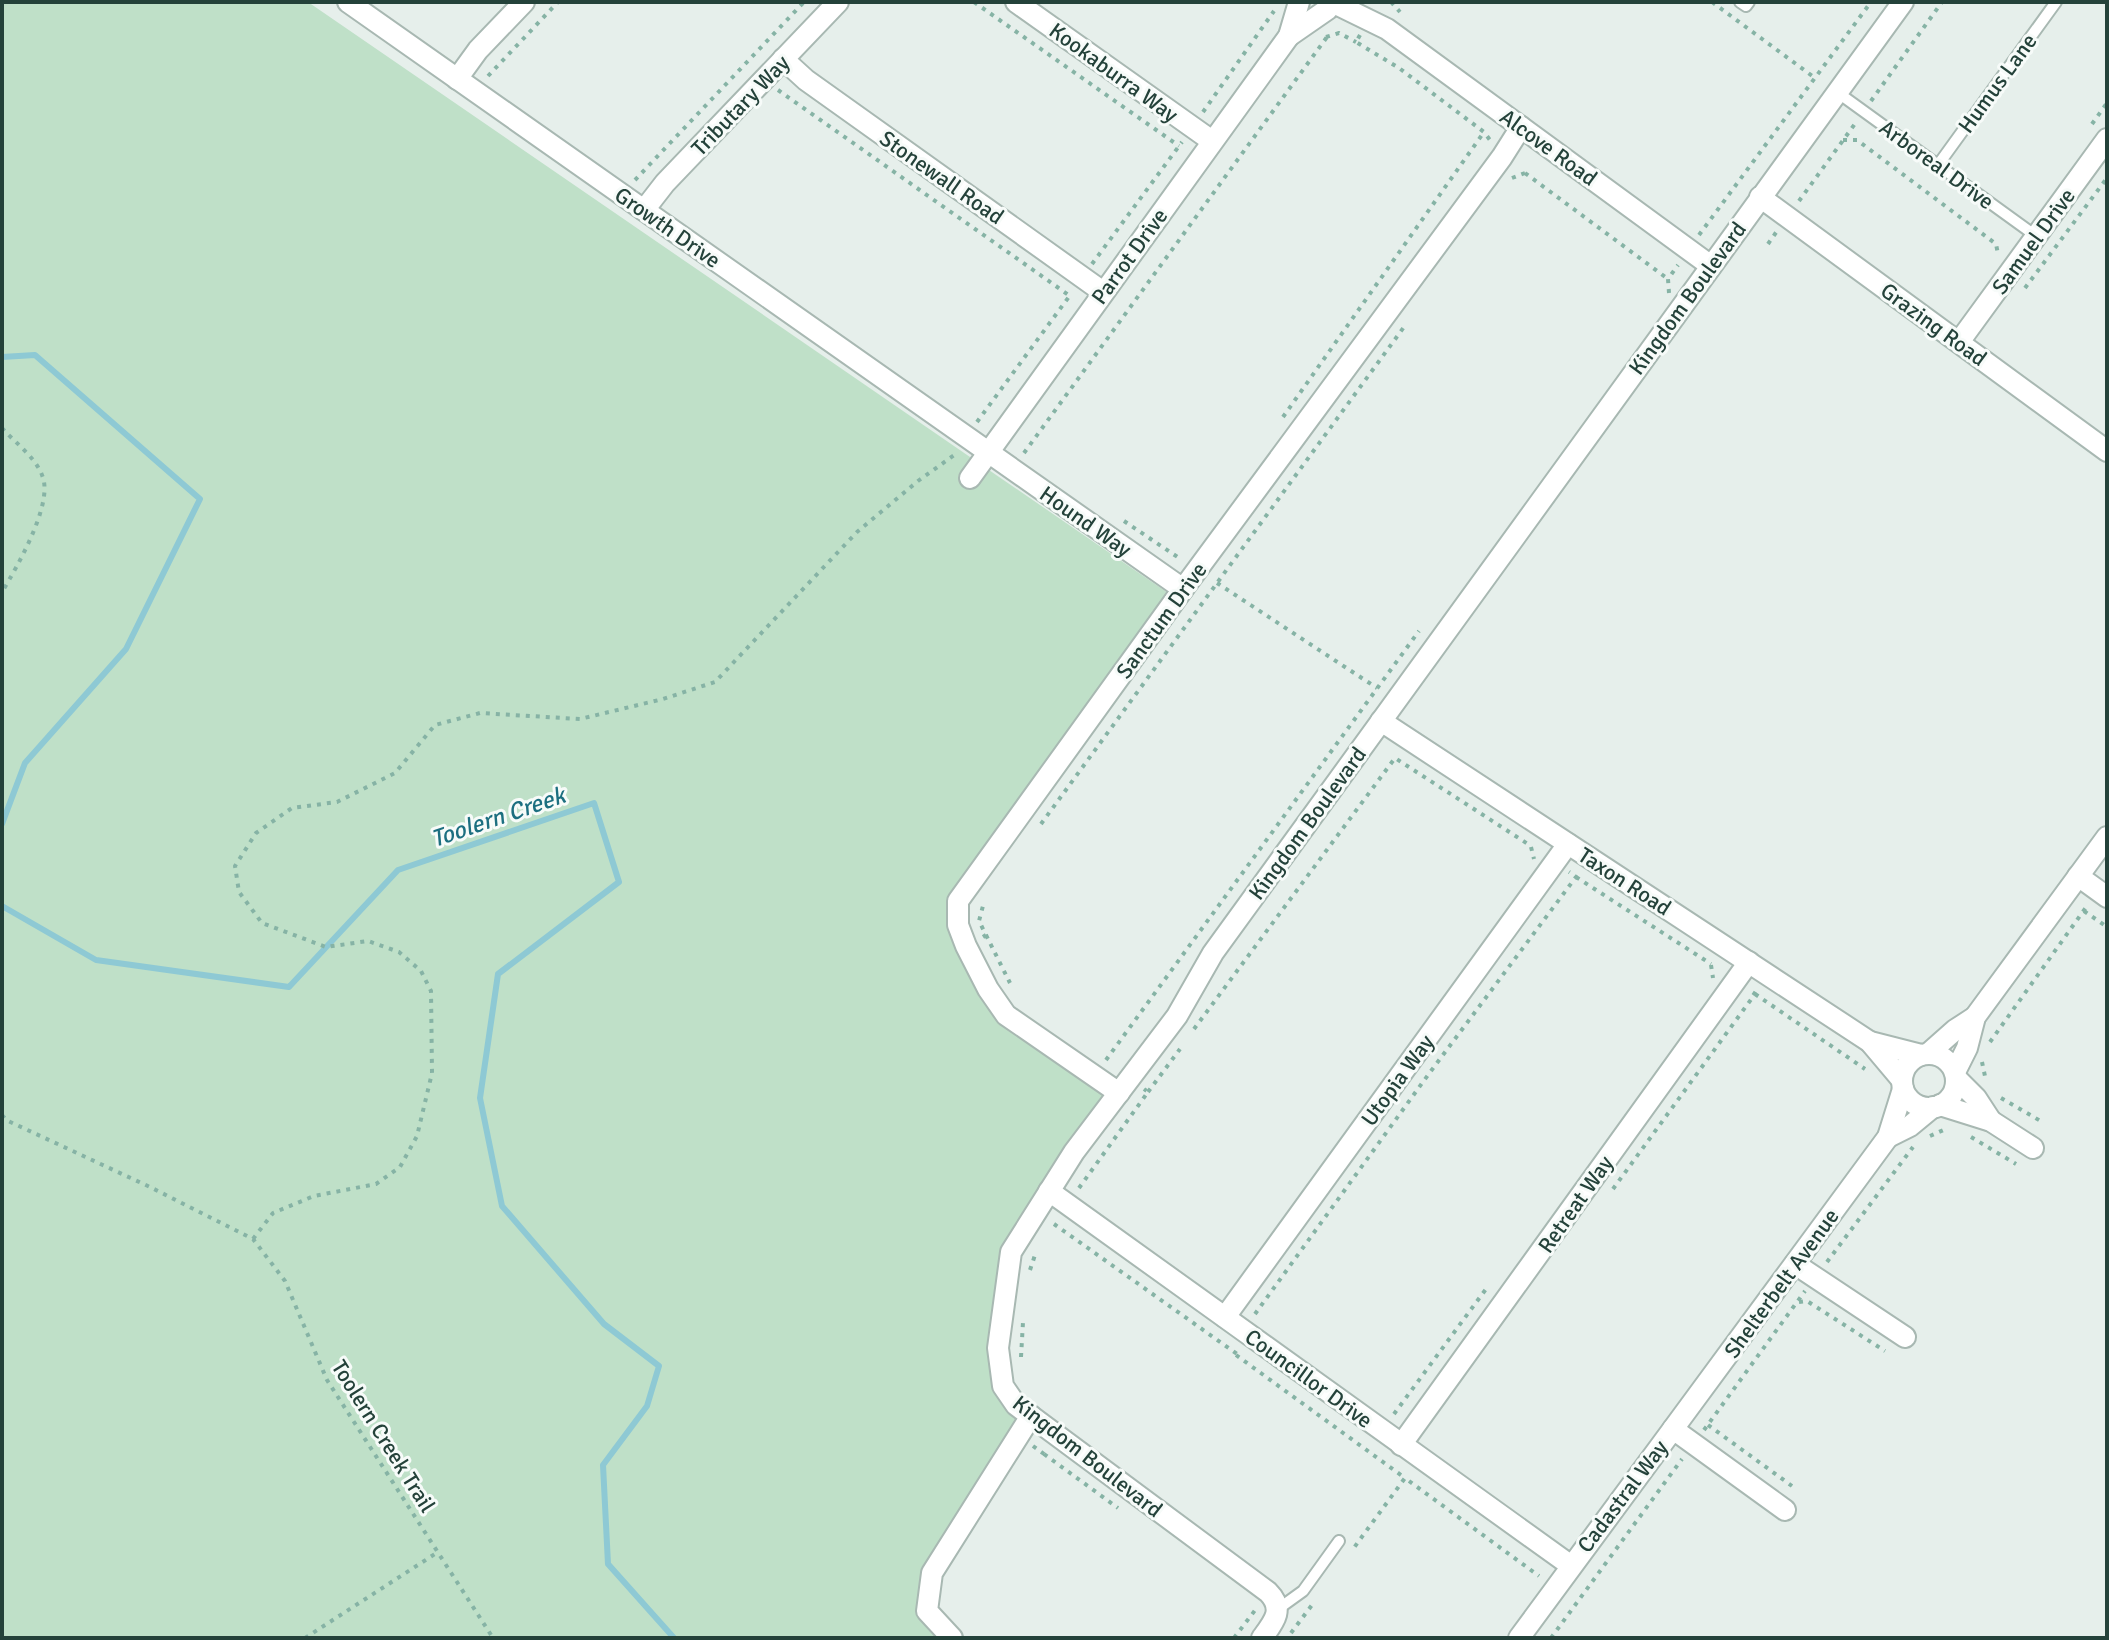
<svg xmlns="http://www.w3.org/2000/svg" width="2109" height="1640" viewBox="0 0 2109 1640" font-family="Signika,sans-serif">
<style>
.green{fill:#bfe0c8}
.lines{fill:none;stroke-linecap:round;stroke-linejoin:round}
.stream{stroke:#8ec9d4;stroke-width:6}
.service-casing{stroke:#a8b8b2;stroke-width:14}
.minor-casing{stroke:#a8b8b2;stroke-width:24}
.path{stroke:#86b3a5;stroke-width:4;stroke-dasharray:4 6;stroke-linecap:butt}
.service{stroke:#fff;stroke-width:10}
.minor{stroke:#fff;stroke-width:20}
.labels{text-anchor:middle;stroke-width:6;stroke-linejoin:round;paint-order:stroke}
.street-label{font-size:22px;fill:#24423a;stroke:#f7fbf9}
.water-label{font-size:24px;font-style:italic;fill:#1c6f80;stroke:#f7fbf9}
</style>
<rect width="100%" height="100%" fill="#e6efeb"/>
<polygon class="green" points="2,2 308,2 1168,593 951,896 949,934 1000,1014 1107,1090 1075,1133 1005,1251 992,1348 1024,1418 925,1571 942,1638 2,1638"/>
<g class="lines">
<g class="stream">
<polyline points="2,357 35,355 200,499 126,649 25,763 2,824"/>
<polyline points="2,906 96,960 289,987 398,870 594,803 619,882 498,974 480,1098 502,1206 604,1324 659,1366 647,1406 603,1465 608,1564 674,1638"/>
</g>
<g class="service-casing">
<g id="service">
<polyline points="1740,2 1746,6 1749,2"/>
<polyline points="1837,92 2036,236"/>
<polyline points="1938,165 2056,2"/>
<polyline points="1278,1609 1303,1591 1339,1541"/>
</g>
</g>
<g class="minor-casing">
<g id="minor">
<polyline points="348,2 1183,589"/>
<polyline points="1016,2 1212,141"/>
<polyline points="1340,6 1387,29 1711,266"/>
<polyline points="1289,36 1328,9"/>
<polyline points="783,59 806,80 1103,292"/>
<polyline points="457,79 478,50 524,2"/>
<polyline points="1760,197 2107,451"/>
<polyline points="644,210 665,183 838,2"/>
<polyline points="1959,342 2107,139"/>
<polyline points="970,478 1289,36 1299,2"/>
<polyline points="1381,721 1870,1042 1902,1080"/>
<polyline points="2078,876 2107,897"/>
<polyline points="1870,1042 1921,1055"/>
<polyline points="1929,1053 1955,1030 1975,1017"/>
<circle cx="1929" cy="1081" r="27"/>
<polyline points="1955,1072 1967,1048 1975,1017 2107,837"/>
<polyline points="1956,1078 1976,1098 1991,1121"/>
<polyline points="1119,1093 1006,1015 988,989 966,946 958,925 958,901 1183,589 1502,157 1521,127"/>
<polyline points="1940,1105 1991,1121 2033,1148"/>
<polyline points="1888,1137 1910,1126 1933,1107"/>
<polyline points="1049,1191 1570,1565"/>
<polyline points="1795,1264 1905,1337"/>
<polyline points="1225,1317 1568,844"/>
<polyline points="1673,1429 1888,1137 1903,1089"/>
<polyline points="1401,1445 1749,962"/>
<polyline points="952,1638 927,1611 932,1573 1031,1416"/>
<path d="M1262,1638C1274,1622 1285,1609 1268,1592L1016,1405L1003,1386L998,1348L1011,1252L1074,1152L1177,1016L1213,953L1903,2"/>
<polyline points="1519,1638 1673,1429 1785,1510"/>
</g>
</g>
<g class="path">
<polyline points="974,2 1179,146"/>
<polyline points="1391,2 1400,12"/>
<polyline points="1712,2 1815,78"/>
<polyline points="1360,35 1356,42 1399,68 1484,132 1490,140"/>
<polyline points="1326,37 1339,33 1356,42"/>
<polyline points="488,76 558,2"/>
<polyline points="778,90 1070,296"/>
<polyline points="1871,101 1942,2"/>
<polyline points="1203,112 1274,11"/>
<polyline points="2092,124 2107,103"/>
<polyline points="1843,140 1857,140 1996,244 1998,254"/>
<polyline points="1525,173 1668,279"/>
<polyline points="1512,178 1525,173"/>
<polyline points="635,180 804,2"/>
<polyline points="1799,201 1857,121"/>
<polyline points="1699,235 1871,2"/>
<polyline points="1768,244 1777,231"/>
<polyline points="1092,264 1182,142"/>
<polyline points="2025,288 2107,178"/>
<polyline points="1669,293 1668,279 1678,265"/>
<polyline points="1283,417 1484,132"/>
<polyline points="977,422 1071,294"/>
<path d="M2,428C16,444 40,460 44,482C49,511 17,567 2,592"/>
<polyline points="1024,453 1327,37"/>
<polyline points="1124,521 1182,560"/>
<polyline points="1217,583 1377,688"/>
<polyline points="1041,824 1404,327"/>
<polyline points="1531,847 1534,859"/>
<polyline points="1576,877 1711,964"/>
<polyline points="2084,911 2107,927"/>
<polyline points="986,935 1010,983"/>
<polyline points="983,937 986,935 979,921 984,902"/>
<polyline points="1711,965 1713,978"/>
<polyline points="1755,994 1865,1069"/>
<polyline points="1194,1029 1395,758 1531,846"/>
<polyline points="1990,1042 2087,906"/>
<polyline points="1106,1060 1419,631"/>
<polyline points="1982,1062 1986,1081"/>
<polyline points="1148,1092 1180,1049"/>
<polyline points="2001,1098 2044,1123"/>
<polyline points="2,1115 6,1120 150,1187 253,1239 285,1281 327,1380 493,1638"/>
<polyline points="1930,1136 1948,1128"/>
<polyline points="1971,1137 2016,1164"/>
<polyline points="1079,1188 1148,1092 1144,1089"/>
<polyline points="1613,1189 1755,994 1749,990"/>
<polyline points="1054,1224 1237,1354"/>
<polyline points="253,1239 273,1213 314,1196 376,1184 400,1167 417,1136 432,1073 431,991 421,971 399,952 368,941 326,947 262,923 239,892 235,866 256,833 292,808 337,802 395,773 435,725 480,713 580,719 663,699 715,682 857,532 918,481 957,453"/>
<polyline points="1827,1262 1913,1147"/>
<polyline points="1030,1270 1036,1252"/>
<polyline points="1799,1302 1807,1301 1885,1351"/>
<polyline points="1255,1314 1428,1075 1576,877 1569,872"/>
<polyline points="1236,1355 1405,1478 1353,1549"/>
<polyline points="1021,1357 1023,1322"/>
<polyline points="1394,1414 1486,1289"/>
<polyline points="1708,1425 1792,1486"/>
<polyline points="1704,1430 1805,1291"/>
<polyline points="1033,1446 1044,1454 1047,1449"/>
<polyline points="1044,1454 1118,1508"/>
<polyline points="1409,1481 1539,1576"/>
<polyline points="1291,1633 1315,1601"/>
<polyline points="305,1638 438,1552"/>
<polyline points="1234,1638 1256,1609"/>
<polyline points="1551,1638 1682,1459"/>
</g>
<use href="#service" class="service"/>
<use href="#minor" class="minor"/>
</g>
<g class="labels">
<g class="street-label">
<text transform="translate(1114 72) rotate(36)" y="8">Kookaburra Way</text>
<text transform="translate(1997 83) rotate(-54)" y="8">Humus Lane</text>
<text transform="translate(740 105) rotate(-46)" y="8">Tributary Way</text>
<text transform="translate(1549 147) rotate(36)" y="8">Alcove Road</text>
<text transform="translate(1937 164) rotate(36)" y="8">Arboreal Drive</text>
<text transform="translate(942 177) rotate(35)" y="8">Stonewall Road</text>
<text transform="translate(668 227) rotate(35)" y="8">Growth Drive</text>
<text transform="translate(2033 241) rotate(-54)" y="8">Samuel Drive</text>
<text transform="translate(1129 256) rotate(-54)" y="8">Parrot Drive</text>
<text transform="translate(1687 298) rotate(-54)" y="8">Kingdom Boulevard</text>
<text transform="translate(1934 324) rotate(36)" y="8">Grazing Road</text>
<text transform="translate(1086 521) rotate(35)" y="8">Hound Way</text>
<text transform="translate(1161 620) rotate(-54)" y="8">Sanctum Drive</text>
<text transform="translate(1307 823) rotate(-54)" y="8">Kingdom Boulevard</text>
<text transform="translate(1625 881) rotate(33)" y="8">Taxon Road</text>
<text transform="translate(1397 1080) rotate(-54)" y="8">Utopia Way</text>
<text transform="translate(1575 1204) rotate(-55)" y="8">Retreat Way</text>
<text transform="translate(1781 1283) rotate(-54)" y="8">Shelterbelt Avenue</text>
<text transform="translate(1309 1378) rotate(36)" y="8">Councillor Drive</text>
<text transform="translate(384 1436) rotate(58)" y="8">Toolern Creek Trail</text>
<text transform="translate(1088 1456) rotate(38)" y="8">Kingdom Boulevard</text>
<text transform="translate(1622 1496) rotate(-53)" y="8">Cadastral Way</text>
</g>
<g class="water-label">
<text transform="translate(498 817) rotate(-19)" y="8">Toolern Creek</text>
</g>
</g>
<rect width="2109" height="1640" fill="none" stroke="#24423a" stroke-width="8"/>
</svg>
